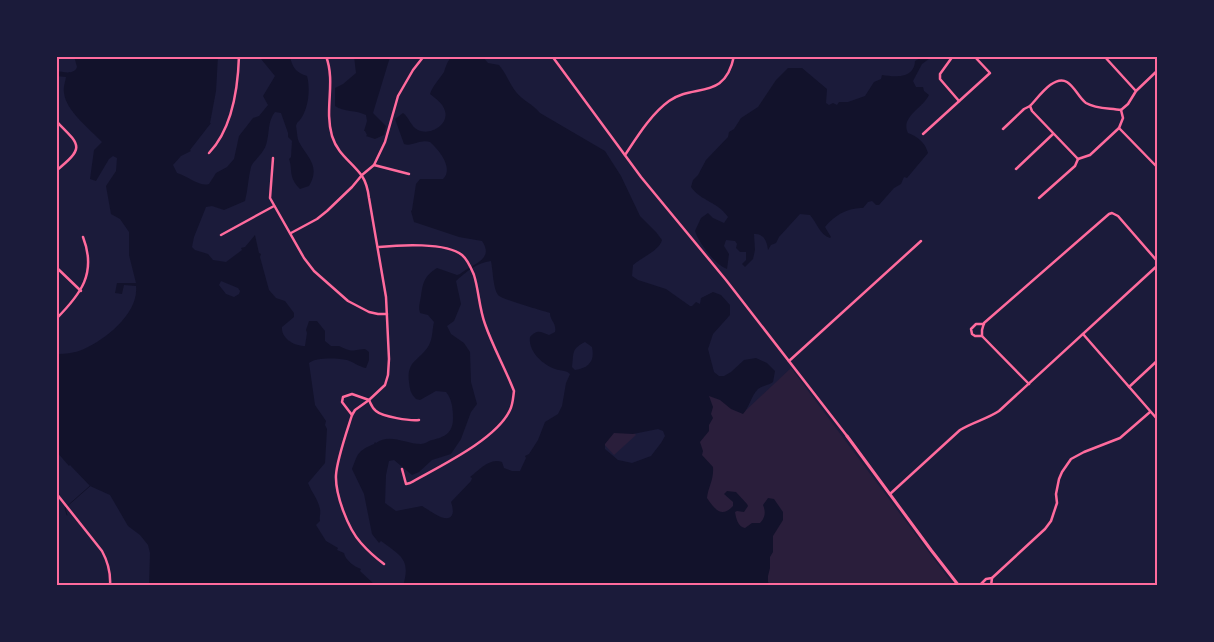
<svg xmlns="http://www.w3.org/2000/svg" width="1214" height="642" viewBox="0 0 1214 642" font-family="Helvetica,sans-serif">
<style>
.green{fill:#2a1e3b}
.water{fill:#12122b;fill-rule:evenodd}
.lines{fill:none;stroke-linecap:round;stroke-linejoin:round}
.stream{stroke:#12122b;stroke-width:1}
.minor{stroke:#ff6b9d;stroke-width:2.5}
.tertiary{stroke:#ff6b9d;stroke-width:3}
.neatline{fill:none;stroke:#ff6b9d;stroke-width:2}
</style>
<rect width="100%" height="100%" fill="#1b1b3a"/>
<g class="green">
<polygon points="791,368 954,586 474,586 600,534 670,430 719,385 744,412"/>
<polygon points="624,422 636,435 614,455 602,442"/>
</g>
<g class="water">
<path d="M74,56H218L216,91L210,123H211L190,150L191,151L181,156L173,165L177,173C188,176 199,187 209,184L216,173L227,167L234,159L239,136L253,118L259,116L268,105L263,96L275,76L261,59L260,56H290C292,68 297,73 307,76C311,90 308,114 297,123L296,126C297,130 297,138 299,142C307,157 321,166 309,186L300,189C288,177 293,170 289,159L291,157L292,141L288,137V133L281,113L275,112C267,122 270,133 266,145C263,154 253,161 251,167C248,178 248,190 245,201L224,210L212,206L206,207L194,237L192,247L195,250L208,254L213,260L226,262L242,250L241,248L245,247L255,235L259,253L261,254L260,257L269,290L276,298L285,301L294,313V317L282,327C281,339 295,346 305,346L307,333L306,330L309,321H317L325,331V341L331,346H339C353,352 348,351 365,349L369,352V360L366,368C359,367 354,362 347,360C339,358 315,357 309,363L315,405L326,421L325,425L327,429L325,463L308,483C312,493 318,499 320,509C321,514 319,517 320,521L316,525L326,541L338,548L337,550L344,553C345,560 355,567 361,569L360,571L376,586H149L150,553L148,545L140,535L128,526L110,495L90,486L70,465L69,466L56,451V354C65,354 76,353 84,349C106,339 139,313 136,286L124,285L122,294L115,293L117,283H136L129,255V232L120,219L111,214L106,186L116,171L117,158L113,156L109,159L96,181L90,179L94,150L102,142C90,129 66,111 64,93C63,87 65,83 66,77L56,76V71C64,72 74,75 77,67ZM221,281L238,288L240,291L239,294L234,297L226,294L219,285Z"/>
<path d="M354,56L390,57L373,113L386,126L384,135L375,139L366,136L367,135L365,131H364L367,121L366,115C356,110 344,112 335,106V88L343,84L356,73Z"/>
<path d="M452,56H482L488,63L499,65C506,73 509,83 516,92C523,101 533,104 540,113L605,151L621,176L640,216L656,232L662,240C659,251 642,257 633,265L632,276L638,280L666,289L690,306H692L696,302L700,304L701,298L713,292L721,295L730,305V315L713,334L708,349L714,372L719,376H724L731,372L744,360L756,358L767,363L775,371L773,382C768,386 763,385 758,389C751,396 750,406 743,414L731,409L720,400L709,396L713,407L711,414L713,418L709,425V431L700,442L703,451L702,455L713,467C714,480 708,487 707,498C715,510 722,518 733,506V502L724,494L727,491L736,492L747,504L748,506L744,512L737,511L735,512C736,518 738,527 745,528L752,523H760C765,518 766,512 763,505L768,498L774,499L783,512V520L773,536V552L770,557V568L768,576V582L771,586H403C411,559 401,556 381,541L379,543L372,534L364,494L352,469C358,454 357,451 374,444L375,442L376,443C390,433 405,444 421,444C425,444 428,441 432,440C445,437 453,433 453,418C453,409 452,399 446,392L436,391L420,400L416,399C410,393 410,389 409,382C406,360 421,360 429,345C433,337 432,330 434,322L428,315L420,313C418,306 420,303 421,296C423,283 424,276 437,268L457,275L460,274C472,264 495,260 482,241L459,237L414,222L411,211L412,210L416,184L420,179H443C454,168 439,150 430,142C420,139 412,147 404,144C401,136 398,127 395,119L403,113C409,117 411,127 418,130C430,136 449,125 445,111C443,103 436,99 430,94C433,85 439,80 444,72C446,66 447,62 452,56ZM491,261C493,271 493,288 498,295C501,299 543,311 550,313C550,321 557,323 555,332L549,335C540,332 538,329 530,337C528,351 542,364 555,369C561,371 566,370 570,374L566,383L562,406L558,414L545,422L538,440L529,454L525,456L526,458L520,471H512L504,468L502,462C490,457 479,470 470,477L472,478L471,481L451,502C452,505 454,512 452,515C447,525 428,509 422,506L396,511L385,503L386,475L389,461L394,460L412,475L419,472L432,460L451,454L461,439L471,412L477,404L471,382L470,352L464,343L451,334L447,326L454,321L461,304L456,281C467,271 477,263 491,261ZM585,342L592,347C595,361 589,368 575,370L572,367C574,353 571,349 585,342ZM658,429L663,431L665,436L661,443L651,456L632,463L618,460L605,449V444L614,433L633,434Z"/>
<path d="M924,56H933L922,64L913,81L916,87H923L924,91L929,95C923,108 900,117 908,133C918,137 925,142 928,153L907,178L904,177L901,184L894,188L879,205H876L872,201L868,202L863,208C849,207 833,216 825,227L831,237L830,238C820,235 817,223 810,215L800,214L779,237L776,243L771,245L768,250C767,242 764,233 754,234L755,250L753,259L745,267L742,264L746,260V252H740L736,248L737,244L735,241L726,240L724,246L729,254L727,269C715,265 699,243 695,231L701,218L708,213L713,218L724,223L728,217C717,201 702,202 691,187L693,180L698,175L706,160L728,137L729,132L734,129L741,118L758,107L776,80L788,68H802L827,89L826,103L829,105L833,103L837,105L839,102H848L865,96L874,82L881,79L882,75C895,77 914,79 915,61Z"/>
</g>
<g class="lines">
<polyline class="stream" points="67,515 65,508 90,486"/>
<g class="minor">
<path d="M326,56C336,83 324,108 332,136C338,155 351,161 362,176C366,182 368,190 369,198L386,297L389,359L388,375L385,385L369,400L355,410L352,415C347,431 337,459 336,475C335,494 348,529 361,543C368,551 376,558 384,564"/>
<polyline points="552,56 641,177 726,280 847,436"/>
<polyline points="953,56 940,74 940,79 959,101"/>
<polyline points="1104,56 1135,90"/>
<polyline points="1121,110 1128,104 1136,91 1158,70"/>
<path d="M56,121C81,146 85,147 56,171"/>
<polyline points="1119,128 1158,168"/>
<polyline points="1003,129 1024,109 1030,106"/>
<polyline points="923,134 990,73 974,56"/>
<path d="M209,153C232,129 238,88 239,56"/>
<path d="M625,155C637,137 651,114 669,101C694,83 725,101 734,56"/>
<polyline points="273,158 270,198 304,258 314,271 348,301 369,312 378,314 387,314"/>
<path d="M1078,159L1032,111L1030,106C1038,98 1054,74 1067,82C1075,87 1079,98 1086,103C1096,109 1109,108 1121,110"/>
<polyline points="1078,159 1090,155 1119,128 1123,118 1121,110"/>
<polyline points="374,165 409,174"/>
<polyline points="1016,169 1053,134"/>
<polyline points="1039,198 1075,166 1078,159"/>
<polyline points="291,233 317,219 327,211 352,187 362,175 374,165 385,142 398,96 413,70 424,56"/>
<polyline points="221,235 274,206"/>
<path d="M379,247C399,245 446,242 462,255C468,260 471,268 474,275C479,291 479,308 485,324C493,347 505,368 514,391C513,398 513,404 510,410C496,440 438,467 410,483L406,484L402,469"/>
<polyline points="56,267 81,291"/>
<path d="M56,319C81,294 97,273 83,237"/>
<polyline points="1083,334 1158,420"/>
<polyline points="982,336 975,336 972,334 971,329 976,324 984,324"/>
<polyline points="789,361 921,241"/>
<polyline points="1029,384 982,336 982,330 984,323 1109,214 1112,213 1118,216 1158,262"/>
<polyline points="1129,387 1158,360"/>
<path d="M369,400C371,404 372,408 376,411C383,417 410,421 419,420"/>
<polyline points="352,415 342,402 343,397 352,394 369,400"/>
<path d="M56,493L102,551C108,562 111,572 110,586"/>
<path d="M890,494L960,430C973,422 987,419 999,411L1158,265"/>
<polyline points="979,586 986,579 992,578 1045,529 1051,521 1057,503 1056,494 1059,479 1062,472 1071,459 1084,452 1120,438 1150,412"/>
<polyline points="991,586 992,578"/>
</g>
<polyline class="tertiary" points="847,436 931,550 959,586"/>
</g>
<rect width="1214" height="642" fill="none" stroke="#1b1b3a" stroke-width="115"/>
<rect x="58" y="58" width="1098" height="526" class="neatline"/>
</svg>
